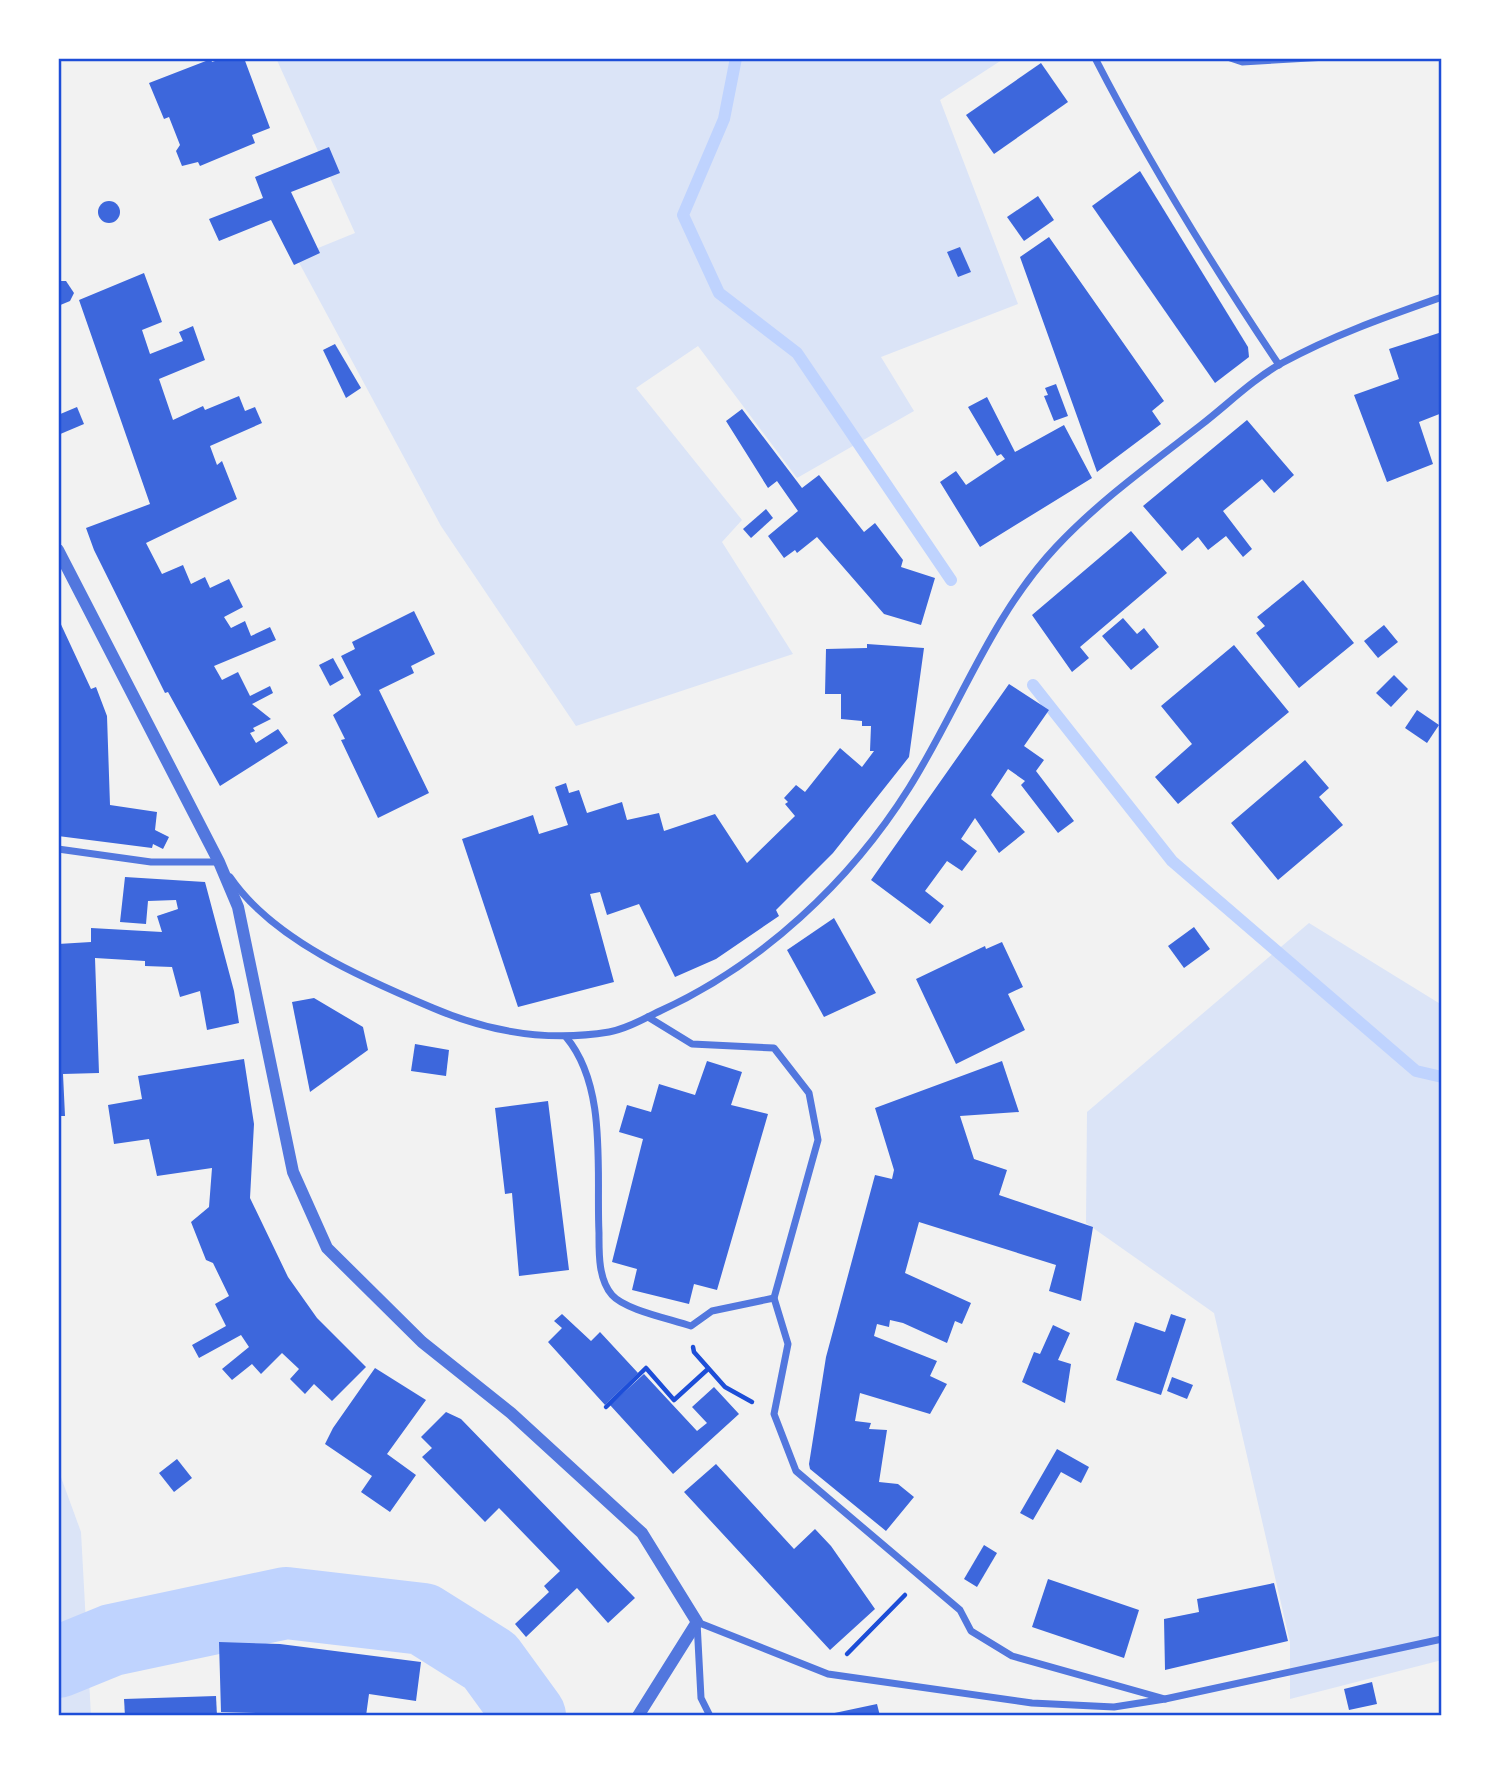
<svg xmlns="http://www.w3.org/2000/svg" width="1500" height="1774" viewBox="0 0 1500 1774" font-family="'PT Sans',sans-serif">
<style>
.green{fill:#dbe4f7}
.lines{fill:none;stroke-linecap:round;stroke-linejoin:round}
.stream{stroke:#bfd3fe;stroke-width:12}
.river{stroke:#bfd3fe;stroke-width:72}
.building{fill:#3d67dc}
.path{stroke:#1d4ed8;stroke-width:4.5}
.service{stroke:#5277de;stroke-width:5}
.minor{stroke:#5277de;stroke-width:7}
.tertiary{stroke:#5277de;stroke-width:12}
.neatline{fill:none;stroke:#1d4ed8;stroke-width:2.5}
</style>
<rect width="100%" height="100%" fill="#f2f2f2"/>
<g class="green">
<polygon points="276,58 1005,58 940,100 1018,304 881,357 914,411 797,478 698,346 636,388 742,520 722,542 793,654 576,726 441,526 296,257 355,233"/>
<polygon points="1309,923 1442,1005 1442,1660 1290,1699 1290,1642 1214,1313 1086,1223 1087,1112"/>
<polygon points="58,1469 81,1532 91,1716 58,1716"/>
</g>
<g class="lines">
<g class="stream">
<polyline points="736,58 724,119 683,215 719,293 797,353 951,580"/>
<polyline points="1033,685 1172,861 1416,1071 1442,1077"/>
</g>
<polyline class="river" points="58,1662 112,1640 286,1603 423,1619 490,1661 530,1716"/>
</g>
<g class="building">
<polygon points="224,58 244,58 270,128 252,135 255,143 200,166 198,162 182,166 176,151 180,145 169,117 164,119 149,83 211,59 212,62"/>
<polygon points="1041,63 1068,102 994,154 966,115"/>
<polygon points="329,147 340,173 291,192 320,253 294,265 271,220 219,241 209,219 263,198 255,177"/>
<polygon points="1140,171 1248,347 1249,357 1215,383 1092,206"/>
<polygon points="1038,196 1054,220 1024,241 1007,217"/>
<circle cx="109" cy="212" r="11"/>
<polygon points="1049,237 1164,401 1152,411 1161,424 1097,472 1020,257"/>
<polygon points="960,247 971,272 958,277 947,252"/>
<polygon points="144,273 162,322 142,330 150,354 183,341 179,332 193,326 205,360 159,379 173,420 203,406 205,410 239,396 245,411 255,407 262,423 210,446 217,465 222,461 237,499 146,543 162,574 183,565 191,584 205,577 210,588 229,579 243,607 224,617 231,628 245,621 251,636 270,627 276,640 214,666 222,680 238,672 250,696 270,686 273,693 252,704 271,719 253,728 255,731 250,733 256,743 278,729 288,743 220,786 168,692 165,693 94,550 86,528 150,504 79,300"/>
<polygon points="59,281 66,281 74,293 70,301 58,306"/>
<polygon points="1442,332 1442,384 1439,385 1442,413 1419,422 1433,464 1387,482 1354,395 1399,379 1389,349"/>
<polygon points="335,344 361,388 346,398 323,350"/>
<polygon points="1056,384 1068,416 1054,421 1044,396 1048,395 1045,388"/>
<polygon points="987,397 1015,452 1064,425 1092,478 980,547 940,482 956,471 966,485 1005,459 1001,454 997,456 968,407"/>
<polygon points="77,407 84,424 58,435 58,415"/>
<polygon points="742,409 802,488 819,475 864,532 875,523 903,560 901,567 935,578 921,625 884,614 817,537 797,553 795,550 784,558 768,536 798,511 777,481 768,488 726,421"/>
<polygon points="1247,420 1294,475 1274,493 1262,479 1223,511 1252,549 1243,557 1226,536 1208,550 1198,537 1182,551 1143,506"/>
<polygon points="766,509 773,518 751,538 743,529"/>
<polygon points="1131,531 1167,573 1080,647 1089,658 1072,672 1032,615"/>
<polygon points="1303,580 1354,643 1299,688 1256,633 1265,626 1257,617"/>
<polygon points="414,611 435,654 411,666 414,673 379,690 429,793 378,818 341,740 345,739 333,715 361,695 341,656 355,649 352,642"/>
<polygon points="58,618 91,689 96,687 107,716 110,805 157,812 155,830 169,837 163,849 153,844 152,848 58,836"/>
<polygon points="1123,618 1137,634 1144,628 1159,647 1131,670 1102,636"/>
<polygon points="1384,625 1398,642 1378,658 1364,641"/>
<polygon points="867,644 924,648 909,757 833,853 776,910 779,916 716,959 675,977 639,904 607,915 600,892 590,894 614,982 518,1007 462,839 533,815 539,834 568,825 555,787 566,783 569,793 579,790 587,813 622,802 627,820 659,813 664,831 715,814 747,863 795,816 785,804 788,802 784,798 796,785 805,792 840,748 862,767 874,751 870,751 871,726 862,726 862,721 841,719 841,694 825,694 826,649 867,648"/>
<polygon points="1234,645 1289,712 1178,804 1155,777 1192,744 1161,706"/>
<polygon points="333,658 344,678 330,686 319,665"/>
<polygon points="1394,675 1408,689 1391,707 1376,693"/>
<polygon points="1009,684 1049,710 1024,746 1044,760 1036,771 1074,821 1058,833 1021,785 1025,781 1008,769 991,795 1025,832 999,853 975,818 961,839 977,851 962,871 947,861 925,891 944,906 930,924 871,880"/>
<polygon points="1417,710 1439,725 1427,743 1405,728"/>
<polygon points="1305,760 1329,788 1319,797 1343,825 1278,880 1231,823"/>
<polygon points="125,877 205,882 234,991 239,1023 207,1030 200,991 180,997 172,967 145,966 145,961 95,958 99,1073 63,1074 65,1116 58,1116 58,944 91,942 91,928 162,932 157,916 178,909 176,900 148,901 146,924 120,922"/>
<polygon points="834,918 876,993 824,1017 787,950"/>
<polygon points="1194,927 1210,949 1184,968 1168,946"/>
<polygon points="1002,942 1023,987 1008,994 1025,1030 956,1064 916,979 985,946 986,949"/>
<polygon points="314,998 363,1027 368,1050 310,1092 292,1002"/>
<polygon points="415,1044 449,1050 446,1076 411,1071"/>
<polygon points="244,1059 254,1124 250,1198 288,1277 317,1318 366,1367 332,1401 314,1384 305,1394 290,1379 299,1369 282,1353 261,1374 252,1364 232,1380 222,1369 249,1347 241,1335 199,1358 192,1345 226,1326 215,1304 229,1296 213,1263 206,1260 191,1222 209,1207 212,1168 157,1176 149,1139 114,1144 108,1105 142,1099 138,1076"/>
<polygon points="707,1061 742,1072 731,1105 768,1114 717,1290 694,1284 689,1304 632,1290 637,1269 612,1262 643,1139 619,1132 627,1105 651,1112 659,1084 695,1095"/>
<polygon points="1002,1061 1019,1112 960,1116 974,1159 1007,1170 999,1195 1093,1227 1081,1301 1049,1291 1056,1265 919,1222 905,1273 971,1303 962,1324 955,1321 947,1343 903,1323 890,1320 889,1327 877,1324 874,1336 937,1361 930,1376 947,1384 930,1414 860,1393 855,1421 871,1423 869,1429 887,1430 879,1482 898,1484 914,1497 886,1531 810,1469 809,1464 826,1357 875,1175 892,1179 894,1170 875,1108"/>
<polygon points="548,1101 569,1270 519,1276 512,1193 505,1194 495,1108"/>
<polygon points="562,1314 591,1341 600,1332 638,1373 605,1405 548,1342 562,1328 554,1321"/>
<polygon points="1171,1314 1186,1319 1161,1395 1116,1380 1135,1322 1165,1332"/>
<polygon points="1053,1325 1070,1333 1058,1360 1071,1364 1065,1403 1022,1382 1034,1352 1040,1354"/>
<polygon points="375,1368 426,1400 387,1454 416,1475 390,1512 361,1492 372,1476 325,1444 333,1428"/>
<polygon points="644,1374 697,1431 707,1423 692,1407 714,1387 739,1414 673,1474 610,1405"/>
<polygon points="1172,1377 1193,1385 1187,1399 1167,1391"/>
<polygon points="446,1412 461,1419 635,1598 608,1623 577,1588 526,1637 515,1624 549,1592 544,1586 560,1571 499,1508 485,1522 422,1457 432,1448 421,1437"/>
<polygon points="1057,1449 1089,1467 1081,1483 1061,1472 1033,1520 1020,1513"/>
<polygon points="177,1459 192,1478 174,1492 159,1473"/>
<polygon points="716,1464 794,1549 815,1529 831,1546 875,1609 830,1650 684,1492"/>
<polygon points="984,1545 997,1553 977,1587 964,1579"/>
<polygon points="1048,1579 1139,1610 1124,1658 1032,1627"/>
<polygon points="1274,1583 1288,1641 1165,1670 1164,1619 1199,1612 1197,1599"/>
<polygon points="219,1642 280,1644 421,1662 416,1701 369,1694 366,1716 221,1712"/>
<polygon points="1372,1682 1377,1704 1349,1710 1344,1689"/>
<polygon points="216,1696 217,1716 125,1716 124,1699"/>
<polygon points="877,1704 880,1716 826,1716 825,1715"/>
</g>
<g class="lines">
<g class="path">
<polyline points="693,1347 694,1352 725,1387 752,1402"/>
<polyline points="606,1407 646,1368 674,1400 708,1369"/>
<polyline points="847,1654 905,1595"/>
</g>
<polyline class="service" points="1227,58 1242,63 1327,58"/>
<g class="minor">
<path d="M1095,58C1150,165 1212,265 1279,365"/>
<polyline points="58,849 151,862 219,862"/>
<path d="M230,877C273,940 364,979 433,1008C489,1032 548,1042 609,1032C626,1029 644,1019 660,1011C761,965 850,882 909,788C959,708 991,616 1056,547C1099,501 1152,463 1201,425C1227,405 1253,379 1282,363C1333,335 1388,316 1442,297"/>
<polyline points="648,1017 692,1044 774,1048 809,1093 818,1140 774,1298 788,1344 774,1414 796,1471 960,1610 971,1631 1012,1656 1165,1699"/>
<path d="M566,1037C608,1087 596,1172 599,1233C599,1252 598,1279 612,1295C625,1310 671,1319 691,1326L712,1311L774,1298"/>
<polyline points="710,1716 701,1698 697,1622 828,1674 1032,1703 1114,1707 1165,1699 1442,1639"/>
</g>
<polyline class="tertiary" points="58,550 219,862 238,907 293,1172 327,1248 422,1342 511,1413 642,1533 697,1622 638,1716"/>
</g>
<rect width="1500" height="1774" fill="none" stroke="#ffffff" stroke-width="119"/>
<rect x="60" y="60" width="1380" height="1654" class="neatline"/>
</svg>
